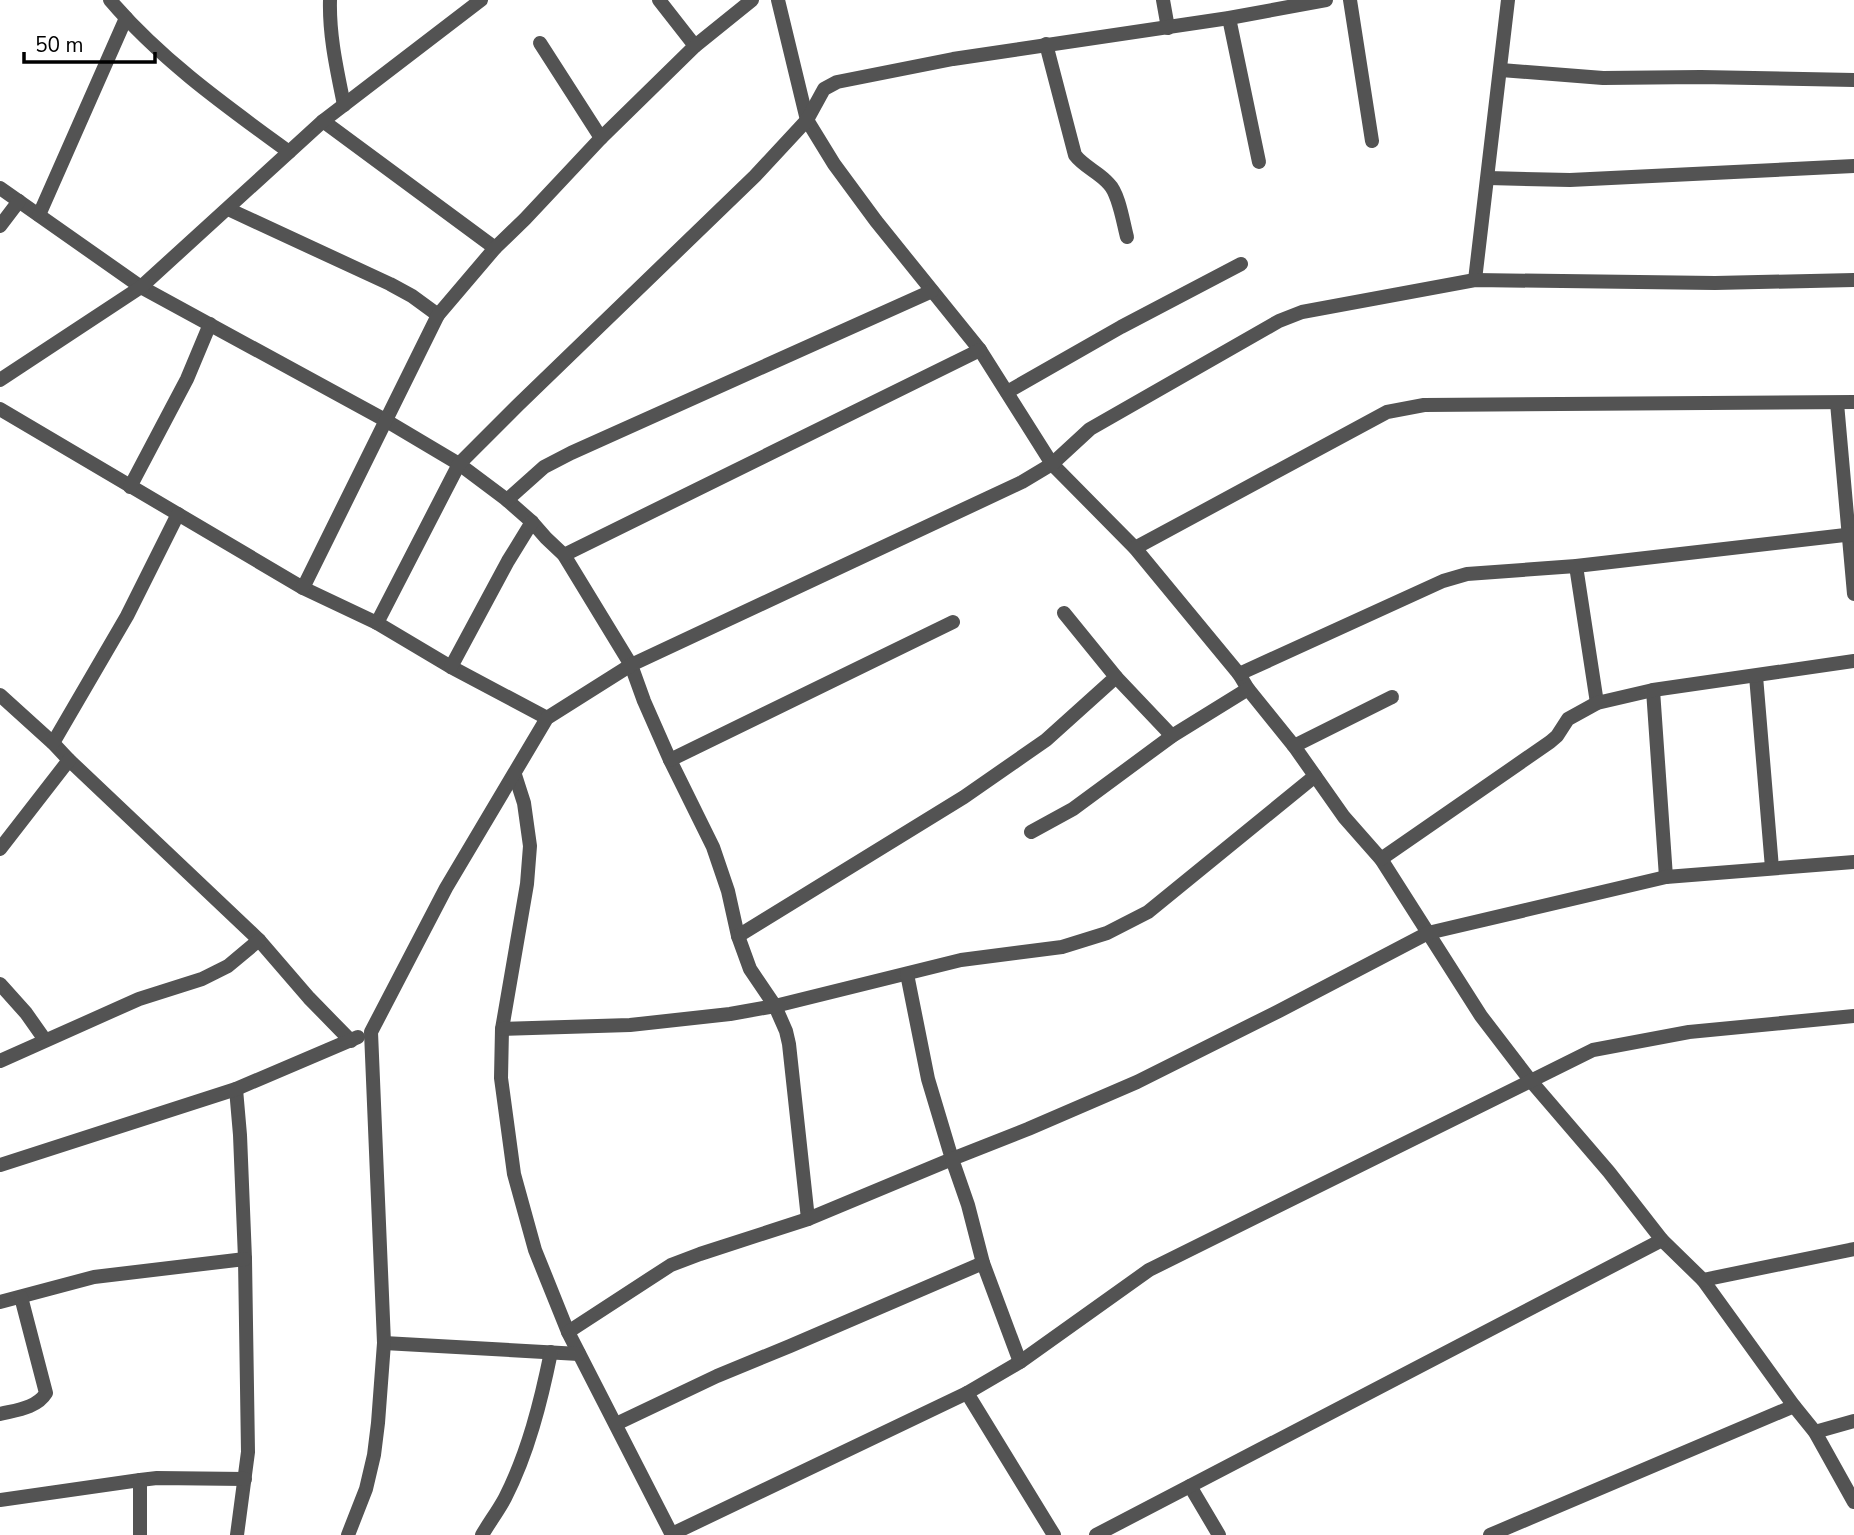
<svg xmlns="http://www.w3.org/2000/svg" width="1854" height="1535" viewBox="0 0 1854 1535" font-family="'Nunito Sans',sans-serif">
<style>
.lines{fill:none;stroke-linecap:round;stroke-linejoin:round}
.minor{stroke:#535353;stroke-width:14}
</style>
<rect width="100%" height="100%" fill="#fff"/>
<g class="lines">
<g class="minor">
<path d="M110,0C161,60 226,106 289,152"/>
<path d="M330,0C329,36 337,70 344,105"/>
<polyline points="659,0 695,46"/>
<polyline points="778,0 807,120 834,164 876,221 980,350 1052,464 1135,548 1239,674 1248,689 1294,746 1344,817 1381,859 1481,1016 1530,1080 1609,1172 1662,1240 1703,1280 1794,1406 1815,1432 1854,1502"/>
<polyline points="1163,0 1168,28"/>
<polyline points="1350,0 1372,141"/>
<polyline points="1229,18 1259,162"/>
<polyline points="540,43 601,138"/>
<path d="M1046,44L1075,155C1084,167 1099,172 1109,184C1119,194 1123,222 1127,237"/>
<polyline points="1501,70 1603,78 1701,77 1854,80"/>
<polyline points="323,121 495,248"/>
<polyline points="1488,178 1570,180 1854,166"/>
<polyline points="0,188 141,287 385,420 459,464 507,500 532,522 546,538 564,555 631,665 644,701 670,760 713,847 728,891 738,936 750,969 775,1006 786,1031 789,1044 808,1219"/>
<polyline points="228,209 390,284 412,296 438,315"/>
<polyline points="39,215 126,18"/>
<polyline points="0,226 19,201"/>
<polyline points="1475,280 1508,0"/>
<polyline points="0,380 141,287 323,121 481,0"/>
<polyline points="1007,392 1121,327 1241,264"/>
<polyline points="1837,403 1854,594"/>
<polyline points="0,409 303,588 377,623 451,667 547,718"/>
<polyline points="130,487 187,379 210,324"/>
<polyline points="507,500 544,467 571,453 932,291"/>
<polyline points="1135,548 1387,412 1424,405 1854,402"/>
<polyline points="564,555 980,350"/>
<polyline points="1576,566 1597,703"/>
<polyline points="303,588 438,315 495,248 525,219 601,138 695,46 752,0"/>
<polyline points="377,623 459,464 518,405 755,176 807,120 824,89 837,82 953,59 1229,18 1326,0"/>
<polyline points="451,667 508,561 532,522"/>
<polyline points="1239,674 1443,581 1467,574 1576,566 1854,534"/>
<polyline points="1756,676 1772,868"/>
<polyline points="1116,677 1172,736"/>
<polyline points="1653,690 1666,877"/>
<polyline points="0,695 53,743 69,760 259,940 309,998 351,1041"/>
<polyline points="53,743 127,616 178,514"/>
<polyline points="1294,746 1392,697"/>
<polyline points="670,760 953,622"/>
<polyline points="515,775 524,803 530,846 527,884 502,1029 501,1078 514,1174 535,1250 568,1332 672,1535"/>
<polyline points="1031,832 1073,809 1172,736 1248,689"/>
<polyline points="0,849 69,760"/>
<polyline points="1381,859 1550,742 1557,736 1568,719 1597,703 1653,690 1854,661"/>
<polyline points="738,936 964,797 1046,740 1116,677 1064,613"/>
<polyline points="0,984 26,1013 45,1040"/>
<polyline points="502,1029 630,1025 730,1014 775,1006 961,960 1062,947 1107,933 1148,912 1315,776"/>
<polyline points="0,1061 139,999 202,979 228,966 259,940"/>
<polyline points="236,1089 240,1135 245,1259 248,1452 237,1535"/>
<polyline points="0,1165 236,1089 358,1037"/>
<polyline points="1703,1280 1854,1249"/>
<polyline points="0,1302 94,1277 245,1259"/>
<polyline points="568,1332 671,1265 700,1254 808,1219 952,1159 928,1079 907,974"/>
<polyline points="384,1343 579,1354"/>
<polyline points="1020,1362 983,1263 968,1205 952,1159 1028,1129 1137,1082 1279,1011 1428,933 1666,877 1854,862"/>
<polyline points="967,1393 1054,1535"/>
<path d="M0,1414C16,1410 37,1408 46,1393L21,1297"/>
<polyline points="616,1424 717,1376 790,1346 983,1263"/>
<polyline points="1815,1432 1854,1421"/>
<polyline points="1190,1486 1219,1535"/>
<polyline points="0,1500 140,1480 157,1478 245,1479"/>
<polyline points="672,1534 967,1393 1020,1362 1149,1270 1593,1050 1689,1032 1854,1016"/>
<polyline points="140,1535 140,1480"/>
<polyline points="348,1535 366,1489 374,1455 378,1423 384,1343 371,1032 446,888 547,718 631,665 1022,482 1052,464 1090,429 1279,321 1302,312 1475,280 1715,283 1854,280"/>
<path d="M482,1535C489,1523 498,1511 505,1498C528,1453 541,1401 551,1352"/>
<polyline points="1096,1535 1662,1240"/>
<polyline points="1490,1535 1794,1406"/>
</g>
</g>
<path d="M24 52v10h131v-10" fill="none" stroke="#000000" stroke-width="3.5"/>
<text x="35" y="52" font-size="21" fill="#000000" stroke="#ffffff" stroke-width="5" paint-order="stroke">50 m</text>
</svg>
